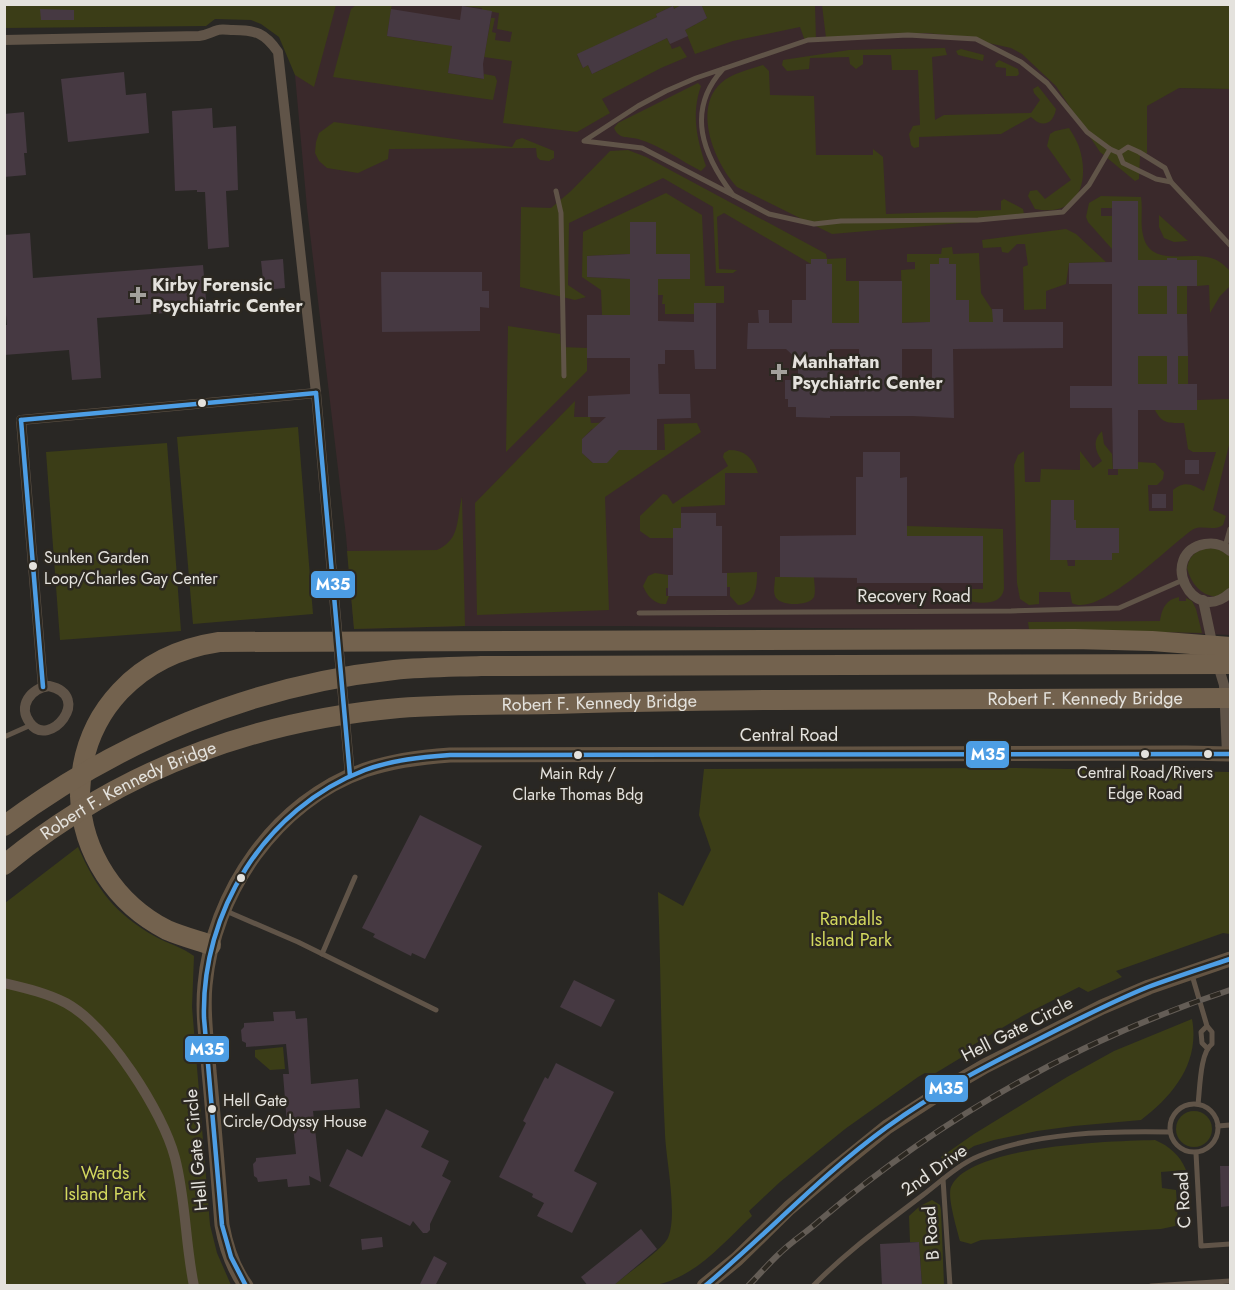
<svg xmlns="http://www.w3.org/2000/svg" width="1235" height="1290" viewBox="0 0 1235 1290" font-family="Jost,sans-serif">
<style>
.medical{fill:#3a292b}
.green{fill:#3b3d17;fill-rule:evenodd}
.building{fill:#463942;fill-rule:evenodd}
.lines{fill:none;stroke-linecap:round;stroke-linejoin:round}
.lane{stroke:#605448;stroke-width:5}
.street{stroke:#605448;stroke-width:10}
.secondary{stroke:#635443;stroke-width:15}
.highway{stroke:#73624e;stroke-width:20}
.rail-casing{stroke:#645d56;stroke-width:6}
.rail{stroke:#2c2821;stroke-width:4;stroke-dasharray:11;stroke-linecap:butt}
.highway-bridge{stroke:#73624e;stroke-width:20}
.bus-1-casing{stroke:#2c2821;stroke-width:9}
.bus-1{stroke:#4d9ee5;stroke-width:4.5}
.poi-dot{fill:#a3a19c;stroke:#2c2821;stroke-width:2}
.bus-dot{fill:#e4e2dd;stroke:#2c2821;stroke-width:2}
.labels{text-anchor:middle;stroke-width:5;stroke-linejoin:round;paint-order:stroke}
.bus-label{font-size:16px;fill:#e4e2dd;stroke:#2c2821;text-anchor:start}
.poi-label{font-size:18px;font-weight:bold;fill:#e4e2dd;stroke:#2c2821;text-anchor:start}
.street-label{font-size:18px;fill:#e4e2dd;stroke:#2c2821}
.park-label{font-size:18px;fill:#d3d85e;stroke:#2c2821}
.line-badge{stroke:#2c2821;stroke-width:2}
.badge-label{font-size:16px;text-anchor:middle;font-weight:bold;fill:#fff}
</style>
<rect width="100%" height="100%" fill="#292724"/>
<polygon class="medical" points="300,4 927,5 1179,88 1230,89 1230,635 1126,631 622,626 465,626 354,629 346,536 307,208 295,75 287,16"/>
<g class="green">
<polygon points="392,4 387,36 437,44 453,44 448,73 483,79 484,74 495,76 497,81 493,100 333,77 351,9 356,5"/>
<polygon points="462,4 683,5 674,9 673,6 656,14 657,17 577,55 583,68 588,65 592,74 667,38 672,49 680,46 687,57 661,68 602,99 610,113 577,132 503,123 512,61 484,57 491,18 495,18 492,32 496,33 495,40 510,42 512,32 497,29 499,13 482,10 482,8 462,6"/>
<polygon points="4,5 336,5 314,87 295,75 279,37 261,24 251,20 215,19 206,26 5,28"/>
<polygon points="701,5 815,5 816,40 805,41 800,27 733,41 695,54 685,30 707,18"/>
<polygon points="822,5 1230,5 1230,89 1179,88 1147,106 1147,153 1140,156 1139,179 1135,181 1100,152 1056,86 1022,54 1011,48 957,36 926,33 826,38"/>
<path d="M945,48L947,55L932,57L935,120L944,115L1031,113L1040,100L1034,93L1033,89L1038,86L1056,109C1053,125 1042,128 1031,117L1001,134L919,137V147L914,148L911,145L909,134L913,126L920,125L918,70H892L891,55H863V64L856,69L850,64L849,57L810,58L809,69L787,71L782,65L783,60L849,50Z"/>
<polygon points="961,49 984,55 983,61 958,55 956,51"/>
<polygon points="999,60 1018,69 1019,74 1017,76 1006,76 1006,68 996,67 995,64"/>
<path d="M763,65L769,71L770,95L814,96L816,155H873V149L883,157L886,214L1001,210V201L1004,199L1023,209L1024,214L984,221L832,234L737,187C715,164 692,109 721,83C732,73 748,70 763,65Z"/>
<path d="M698,83L701,86C691,114 697,139 706,166L701,171C681,161 660,145 638,139C628,136 619,140 614,128L618,123Z"/>
<polygon points="334,122 512,147 516,140 522,138 554,151 554,158 549,161 540,160 537,157 536,148 389,149 388,159 358,173 327,168 319,161 315,153 316,142 319,133"/>
<path d="M1069,128C1074,136 1079,144 1081,154C1089,188 1074,217 1035,209L1028,196L1030,191L1037,190L1045,199L1071,180L1047,146L1050,134L1055,131Z"/>
<polygon points="628,150 646,157 819,250 826,254 827,259 846,258 846,281 859,281 865,323 832,323 832,264 827,264 827,259 812,259 811,264 724,213 717,217 719,269 737,270 733,273 716,273 713,207 663,178 569,223 568,285 586,297 575,300 520,287 521,207 551,208 571,191 610,151"/>
<polygon points="666,193 702,215 705,286 724,286 724,303 695,303 694,314 665,314 665,304 662,304 663,295 658,295 658,279 690,254 656,254 656,222 630,223 630,254 587,256 587,277 630,279 630,321 602,315 601,290 582,277 583,232"/>
<path d="M1101,196L1141,197C1143,209 1140,223 1143,235C1150,268 1188,251 1211,258C1219,260 1224,265 1230,271V286L1220,296L1210,313L1209,285L1197,286L1138,260L1137,201H1112V208H1101V216H1112V249L1088,222L1086,217L1089,203Z"/>
<polygon points="1159,215 1188,241 1174,242 1164,238 1159,227"/>
<polygon points="1066,229 1076,234 1106,262 1069,263 1066,284 1046,291 1046,309 1024,310 1023,267 1028,265 1025,244 1017,244 1008,253 1002,252 1001,247 983,248 982,240"/>
<polygon points="952,247 953,254 979,253 981,293 1000,322 956,322 969,312 969,300 956,300 956,264 949,264 949,258 939,258 939,264 930,264 930,322 896,323 902,313 901,270 915,269 915,262 907,262 907,254 941,254 942,248"/>
<polygon points="1138,286 1167,286 1167,295 1177,286 1187,286 1187,314 1156,314 1138,320"/>
<polygon points="508,326 560,334 561,347 587,348 587,371 506,452"/>
<polygon points="1138,356 1188,356 1188,384 1178,384 1177,375 1167,375 1167,384 1138,384"/>
<path d="M1230,399V441L1213,510L1226,516L1223,525C1214,532 1201,524 1192,530C1169,546 1099,618 1072,603L1070,592H1039V604L1029,605L1020,599L1017,583L1014,465L1018,455L1024,451L1025,482H1040L1041,469L1080,470V451L1093,468L1102,461C1095,451 1092,440 1102,431L1104,444L1112,454L1113,469H1108V475H1118V469H1138V462L1155,463L1164,472L1163,479L1157,485H1148L1149,511H1173V490C1186,480 1192,485 1204,491L1216,452H1193L1188,449L1184,423C1169,423 1162,424 1155,410L1197,400ZM1051,500H1073L1074,520H1076V528H1119V552L1112,553L1111,560H1075V566H1068L1067,560H1050Z"/>
<path d="M575,401L574,417H590L591,423L624,422L629,450H665L664,424L697,423L701,432L605,497L609,610L477,615L475,503ZM592,429H606L607,463H593L582,453V439Z"/>
<polygon points="298,427 313,614 193,624 177,437"/>
<polygon points="167,443 181,631 60,640 46,452"/>
<path d="M729,450C745,450 753,458 758,473H725V505L681,507V528L673,538H650L640,531V516L663,494L667,495L673,504L728,466L723,457L724,453Z"/>
<path d="M462,497L465,626L354,629L347,551L437,550C461,539 456,520 462,497Z"/>
<path d="M907,526L1003,529L1004,589C1001,605 983,604 969,601L966,589H983V536H907Z"/>
<path d="M1217,548L1229,556L1230,588L1216,597C1201,595 1191,584 1187,568C1190,551 1202,548 1217,548Z"/>
<path d="M757,572C757,587 756,604 738,605L730,596V587H727V573Z"/>
<path d="M655,573L668,575V588H666V596H669L666,604C655,605 647,596 643,586L648,576Z"/>
<path d="M775,577H814C814,583 816,591 814,597C810,606 779,607 775,596C773,591 775,582 775,577Z"/>
<path d="M1179,597V601H1186V598L1192,601L1196,609L1202,633L1029,629L1028,622L1160,621C1162,609 1165,600 1179,597Z"/>
<path d="M1016,768L1230,772V934L1223,933L1116,971L1122,977L1088,992L1079,987L1024,1015L968,1048L972,1051L934,1074L925,1073L918,1077L845,1129L780,1182L749,1211L752,1216C724,1242 695,1278 655,1285C642,1288 626,1285 613,1286C625,1275 662,1250 668,1238C678,1215 666,1160 665,1134C661,1053 661,973 658,892L683,906L711,850L699,815L704,769Z"/>
<path d="M78,847C97,890 115,914 156,937C169,944 182,947 194,956L192,1007L210,1225L217,1253L231,1285L5,1286V903Z"/>
<path d="M1192,1019C1200,1062 1174,1095 1141,1120L1074,1126L1037,1131L994,1140L974,1146L946,1164L941,1157L974,1134L1067,1077L1114,1051Z"/>
<polygon points="283,1047 285,1069 270,1070 255,1057 255,1050"/>
<circle cx="1194" cy="1129" r="18"/>
<path d="M1155,1140C1169,1146 1180,1155 1186,1170L1161,1172L1162,1188L1176,1190L1178,1223L1175,1226L1161,1229L981,1240L971,1244L960,1241C957,1229 947,1197 951,1187C968,1145 1114,1141 1155,1140Z"/>
<polygon points="932,1200 940,1205 941,1210 944,1285 922,1285 919,1242 910,1242 909,1216 920,1206"/>
</g>
<g class="building">
<polygon points="683,4 701,4 707,18 685,30 688,36 670,44 667,38 592,74 588,65 583,68 577,54 657,17 656,14 673,6 674,9"/>
<polygon points="462,6 492,11 483,64 484,79 448,73 452,46 387,36 391,9 460,20"/>
<polygon points="40,9 74,10 74,20 41,20"/>
<polygon points="124,72 126,95 146,93 149,133 68,142 61,79"/>
<polygon points="212,108 213,128 236,126 238,190 226,191 229,247 208,249 205,192 197,192 197,190 175,191 172,111"/>
<polygon points="24,112 27,153 24,153 26,175 4,177 4,114"/>
<path d="M1112,201H1138V260H1167V258H1177V260H1197V286H1177V314H1187L1188,356H1178V384H1197V410H1138V469H1113L1112,408H1070V386H1112V284H1069V263L1112,262ZM1138,286H1167V314H1138ZM1138,356H1167V384H1138Z"/>
<polygon points="630,222 656,222 656,254 690,254 690,279 658,279 658,321 694,322 694,303 716,303 716,369 695,369 694,350 665,350 665,364 658,364 659,394 690,394 691,418 657,419 657,450 619,450 607,463 593,463 582,453 582,439 606,417 588,417 588,396 630,394 630,358 587,358 587,315 630,315 630,279 587,277 587,256 630,254"/>
<polygon points="30,233 33,278 203,265 207,310 97,318 101,378 72,380 69,350 4,355 4,325 7,325 4,295 4,235"/>
<path d="M939,258H949V264H956V300H969V322H993L992,309H1003V322H1063V348L953,349L954,418L912,416H830V418L796,417V407H788V399H785V380H798V360L786,349H747L748,323H759L758,310H769V323H792V300H806V264H811V259H827V264H832V323H859V281H902V323L930,322V264H939ZM830,349H859V390H830ZM902,349H932V391H902Z"/>
<polygon points="283,259 285,288 264,290 261,261"/>
<polygon points="381,272 482,272 482,291 489,291 489,308 480,307 480,331 382,332"/>
<polygon points="863,452 900,452 900,478 907,477 907,536 983,536 983,583 857,583 857,578 780,577 780,536 856,535 856,477 863,477"/>
<rect x="1185" y="460" width="14" height="14"/>
<rect x="1152" y="494" width="14" height="14"/>
<polygon points="1051,500 1074,500 1074,520 1076,520 1076,528 1119,528 1119,553 1112,553 1112,560 1050,560"/>
<polygon points="681,513 716,513 716,526 722,526 722,573 727,573 727,596 668,596 668,575 673,575 673,528 681,528"/>
<polygon points="420,815 482,846 425,959 412,953 411,956 373,937 375,934 362,928"/>
<polygon points="574,980 615,1000 601,1027 560,1007"/>
<polygon points="295,1011 296,1019 307,1018 311,1084 358,1079 360,1108 313,1111 321,1182 309,1176 310,1185 288,1187 287,1179 258,1182 257,1178 254,1176 253,1164 256,1161 256,1158 296,1154 293,1126 287,1126 286,1112 283,1074 289,1074 286,1044 246,1047 246,1043 242,1041 241,1030 244,1027 244,1023 274,1021 273,1012"/>
<polygon points="556,1063 614,1092 574,1171 597,1183 572,1233 537,1216 544,1203 532,1197 533,1194 499,1177 526,1123 523,1121 545,1077 548,1079"/>
<polygon points="386,1109 429,1131 421,1147 449,1161 442,1176 451,1181 430,1224 430,1230 427,1233 423,1233 413,1221 410,1226 329,1186 347,1149 362,1157"/>
<polygon points="1220,1166 1230,1166 1230,1206 1221,1207"/>
<polygon points="641,1229 657,1249 613,1286 588,1286 581,1277"/>
<polygon points="382,1237 383,1247 362,1250 361,1239"/>
<polygon points="919,1242 922,1286 882,1286 880,1244"/>
<polygon points="434,1256 447,1263 435,1286 419,1286"/>
</g>
<g class="lines">
<g class="lane">
<path d="M723,69C685,111 703,155 733,195L642,148L584,141L638,106L666,91L696,78L749,60L808,40L908,35L976,39L1021,62L1047,83L1087,132L1110,149L1119,153"/>
<polyline points="1119,153 1128,147 1139,152 1165,168 1171,182 1230,245"/>
<polyline points="1119,153 1123,163 1156,179 1171,182"/>
<polyline points="556,191 561,213 564,376"/>
<polyline points="733,195 769,214 814,224 841,221 978,220 1063,212 1089,185 1110,149"/>
<polyline points="1225,547 1230,529"/>
<polyline points="639,613 1011,611 1119,608 1183,580"/>
<polyline points="4,737 31,725"/>
<polyline points="226,911 298,942 436,1010"/>
<polyline points="322,954 355,877"/>
<path d="M1192,975L1207,1026L1212,1032V1044C1200,1052 1200,1089 1198,1104"/>
<polyline points="1207,1026 1201,1032 1202,1043 1207,1048"/>
<circle cx="1194" cy="1128" r="24"/>
<polyline points="1218,1126 1230,1125"/>
<polyline points="1196,1153 1201,1246 1230,1244"/>
<polyline points="943,1179 950,1286"/>
<path d="M813,1286C847,1251 885,1224 923,1195C940,1182 959,1164 979,1156C1036,1132 1109,1131 1169,1132"/>
<polyline points="1151,1286 1230,1281"/>
</g>
<g class="street">
<path d="M4,40L199,36C207,35 211,32 218,30C222,29 228,30 233,30C256,30 265,33 278,52L316,393L350,776"/>
<path d="M1230,551C1223,545 1215,542 1205,544C1157,553 1192,627 1230,593"/>
<polyline points="1203,600 1213,647"/>
<polyline points="1217,662 1224,685 1227,754"/>
<path d="M49,686C94,696 49,750 30,723C17,706 31,688 49,686Z"/>
<polyline points="43,687 21,420 316,393"/>
<path d="M4,983C25,988 47,993 66,1003C108,1026 163,1112 175,1158C186,1200 185,1243 194,1286"/>
</g>
<g class="secondary">
<path d="M246,1286C233,1268 226,1247 222,1225C218,1174 214,1123 209,1071C207,1043 202,1014 205,985C213,893 276,801 365,770C392,761 421,757 450,755L1186,753L1230,754"/>
<polyline points="704,1286 737,1259 789,1208 835,1169 887,1127 949,1087 985,1066 1102,1007 1149,987 1230,959"/>
</g>
<path class="highway" d="M80,796C82,853 116,904 167,930C181,936 196,940 211,945"/>
<g class="rail-casing">
<path id="rail" d="M748,1286C759,1275 769,1263 780,1253C792,1241 807,1232 819,1221C941,1117 1078,1040 1230,990"/>
</g>
<use href="#rail" class="rail"/>
<g class="highway-bridge">
<path d="M80,793C82,711 139,654 219,642L1074,639L1152,641L1230,647"/>
<path d="M4,826C118,741 252,685 394,670C423,667 452,667 481,666L1230,664"/>
<path id="s1" d="M4,865C118,771 252,721 399,708C450,704 501,705 551,704C628,702 704,700 780,700C930,700 1080,698 1230,698"/>
</g>
<g class="bus-1-casing">
<g id="bus-1">
<polyline points="316,393 350,776"/>
<polyline points="21,420 316,393"/>
<polyline points="21,420 43,687"/>
<path d="M246,1286L231,1257L222,1225L204,1018C201,912 265,808 365,770C392,760 422,757 450,755L1230,754"/>
<path d="M705,1286C767,1234 821,1175 887,1127C935,1092 988,1065 1041,1038C1076,1020 1111,1002 1148,987C1175,977 1203,968 1230,959"/>
</g>
</g>
<use href="#bus-1" class="bus-1"/>
</g>
<g class="poi-dot">
<path d="M135 286h6v6h6v6h-6v6h-6v-6h-6v-6h6z"/>
<path d="M776 363h6v6h6v6h-6v6h-6v-6h-6v-6h6z"/>
</g>
<g class="bus-dot">
<circle cx="202" cy="403" r="5"/>
<circle cx="33" cy="566" r="5"/>
<circle cx="1145" cy="754" r="5"/>
<circle cx="1208" cy="754" r="5"/>
<circle cx="578" cy="755" r="5"/>
<circle cx="241" cy="878" r="5"/>
<circle cx="212" cy="1109" r="5"/>
</g>
<g class="labels">
<g class="bus-label">
<text x="44" y="563">Sunken Garden<tspan x="44" dy="21">Loop/Charles Gay Center</tspan></text>
<text x="1145" y="778" text-anchor="middle">Central Road/Rivers<tspan x="1145" dy="21">Edge Road</tspan></text>
<text x="578" y="779" text-anchor="middle">Main Rdy /<tspan x="578" dy="21">Clarke Thomas Bdg</tspan></text>
<text x="223" y="1106">Hell Gate<tspan x="223" dy="21">Circle/Odyssy House</tspan></text>
</g>
<g class="poi-label">
<text x="152" y="291">Kirby Forensic<tspan x="152" dy="21">Psychiatric Center</tspan></text>
<text x="792" y="368">Manhattan<tspan x="792" dy="21">Psychiatric Center</tspan></text>
</g>
<g class="street-label">
<text x="914" y="602">Recovery Road</text>
<text dy="6" stroke="none"><textPath href="#s1" startOffset="1118">Robert F. Kennedy Bridge</textPath></text>
<text dy="6" stroke="none"><textPath href="#s1" startOffset="632">Robert F. Kennedy Bridge</textPath></text>
<text x="789" y="741">Central Road</text>
<text dy="6" stroke="none"><textPath href="#s1" startOffset="146">Robert F. Kennedy Bridge</textPath></text>
<text transform="translate(1017 1029) rotate(-27)" y="6">Hell Gate Circle</text>
<text transform="translate(196 1150) rotate(-95)" y="6">Hell Gate Circle</text>
<text transform="translate(934 1170) rotate(-35)" y="6">2nd Drive</text>
<text transform="translate(1183 1200) rotate(-93)" y="6">C Road</text>
<text transform="translate(931 1233) rotate(-94)" y="6">B Road</text>
</g>
<g class="park-label">
<text x="851" y="925">Randalls<tspan x="851" dy="21">Island Park</tspan></text>
<text x="105" y="1179">Wards<tspan x="105" dy="21">Island Park</tspan></text>
</g>
</g>
<g class="line-badge">
<rect x="310" y="570" width="46" height="29" rx="6" fill="#4d9ee5"/>
<rect x="965" y="740" width="45" height="29" rx="6" fill="#4d9ee5"/>
<rect x="184" y="1035" width="46" height="28" rx="6" fill="#4d9ee5"/>
<rect x="924" y="1074" width="45" height="29" rx="6" fill="#4d9ee5"/>
</g>
<g class="badge-label">
<text x="333" y="590">M35</text>
<text x="988" y="760">M35</text>
<text x="207" y="1055">M35</text>
<text x="946" y="1094">M35</text>
</g>
<rect width="1235" height="1290" fill="none" stroke="#e4e2dd" stroke-width="12"/>
</svg>
